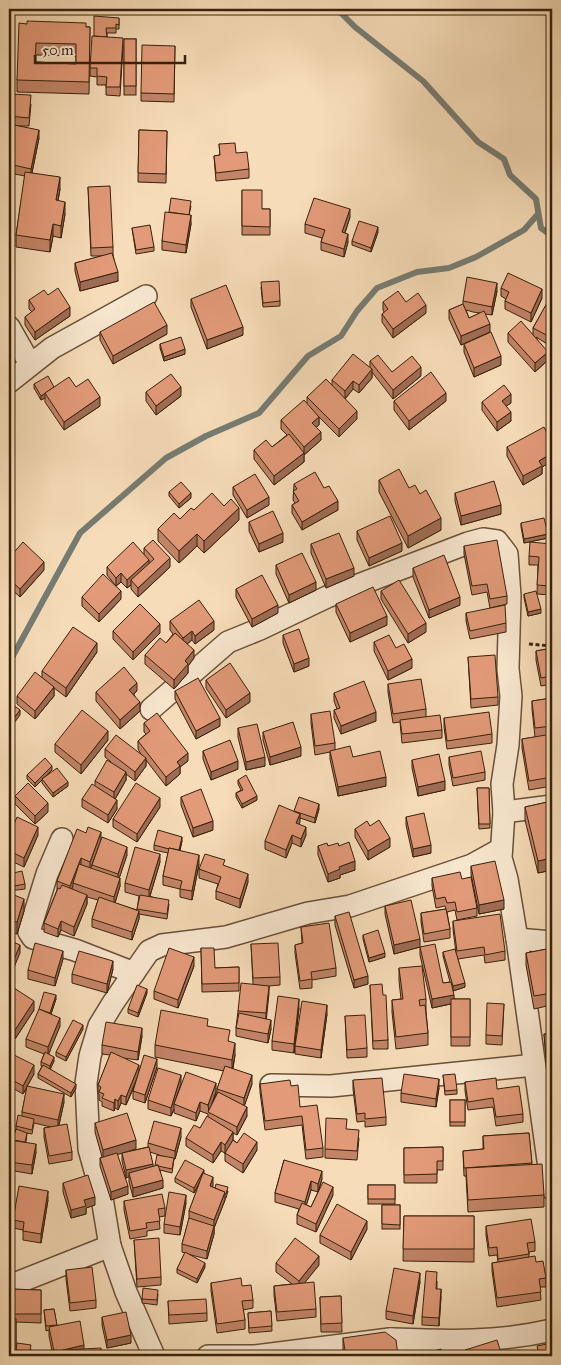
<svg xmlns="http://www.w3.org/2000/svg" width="561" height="1365" viewBox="0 0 561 1365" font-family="'IM FELL Great Primer',serif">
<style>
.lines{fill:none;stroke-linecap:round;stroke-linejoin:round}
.stream{stroke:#767c73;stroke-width:6}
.minor-casing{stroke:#685037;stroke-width:24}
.path{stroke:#38210c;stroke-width:3;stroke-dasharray:4 2.5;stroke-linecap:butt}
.minor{stroke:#f9e8d1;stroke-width:21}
.wall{fill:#c28467;stroke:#38210c;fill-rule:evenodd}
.shaded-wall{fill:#9e6c54;stroke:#38210c}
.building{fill:#e29a78;stroke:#38210c;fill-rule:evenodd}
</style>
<rect width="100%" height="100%" fill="#f6dcb8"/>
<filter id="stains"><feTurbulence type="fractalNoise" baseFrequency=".004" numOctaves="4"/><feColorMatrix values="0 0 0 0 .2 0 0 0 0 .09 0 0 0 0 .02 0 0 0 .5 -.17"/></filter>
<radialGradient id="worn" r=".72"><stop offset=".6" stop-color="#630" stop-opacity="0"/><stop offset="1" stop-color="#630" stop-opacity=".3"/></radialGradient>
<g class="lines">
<g class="stream">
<polyline points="337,9 355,27 423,81 478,142 504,159 510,175 536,199 541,228 552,236"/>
<polyline points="9,663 80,533 166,458 206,436 259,413 308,356 341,336 357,311 377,288 417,272 449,268 476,257 524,230 538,214"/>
</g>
<g class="minor-casing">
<g id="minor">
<polyline points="9,327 30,364"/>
<polyline points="9,382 52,348 146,296"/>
<polyline points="151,709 228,642 260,629 327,597 468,543 483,539 497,541 507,554 510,596 508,669 511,696 508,745 502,784 504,812 501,858 507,879 517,939 552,1189"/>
<polyline points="504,812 552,806"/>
<polyline points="62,839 47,874 29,932 33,938 75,950 134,973"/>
<polyline points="517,939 552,942"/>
<polyline points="271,1085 331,1086 534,1065"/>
<polyline points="9,1286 110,1246"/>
<path d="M390,1339C447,1341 496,1343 552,1330"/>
<polyline points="154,1356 126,1292 110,1246 101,1192 89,1149 86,1083 90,1056 99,1026 113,1003 149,951 162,945 226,937 308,913 350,906 472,865 501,849"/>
<polyline points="208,1356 255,1356 390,1339 399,1356"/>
</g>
</g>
<polyline class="path" points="529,644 552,646"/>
<use href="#minor" class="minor"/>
</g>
<g class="wall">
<polygon points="119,18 119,29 116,29 116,33 107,33 107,37 123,46 120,96 106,95 106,85 97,85 97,77 90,76 90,68 94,36"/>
<path d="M27,24L90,27L89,94L17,92V80ZM36,55L76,56V64L36,62Z"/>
<polygon points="9,26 11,26 10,90 9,90"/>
<rect x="124" y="39" width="12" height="56"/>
<polygon points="175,46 174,102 141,101 141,93"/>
<polygon points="9,94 31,104 29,126 18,126 39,138 32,173 60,189 58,201 65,214 61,238 53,236 50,252 16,247 16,235 25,176 9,173"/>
<polygon points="139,130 167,131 166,183 138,182"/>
<polygon points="219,144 236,153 249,169 249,178 216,181 214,156 220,155"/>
<polygon points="88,187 113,247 113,254 118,281 80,291 75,271 75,263 102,256 91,256"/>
<polygon points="242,190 262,209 270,209 270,235 242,235"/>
<polygon points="191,206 189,215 191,224 186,253 162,250 162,241 169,212"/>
<polygon points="350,217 345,233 348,242 344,257 321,250 321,242 322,238 305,233 305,224"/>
<polygon points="132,228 154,247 154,251 136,254"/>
<polygon points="378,232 371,252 352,245 352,241"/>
<polygon points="261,287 280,301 280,306 263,307"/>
<polygon points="501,288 542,298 531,322 505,309 505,301 506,299 501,296"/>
<path d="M497,291L492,315L485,314L490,332L461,345L449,319V310L463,304V301ZM466,310L473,312L480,313L469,318Z"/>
<polygon points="48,295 70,316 35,340 25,325 25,317 32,312 29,309 29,300"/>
<polygon points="552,295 552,347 536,337 548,360 535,372 508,342 508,333 533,335 533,328"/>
<polygon points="191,299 243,335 207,349 191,307"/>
<polygon points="383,302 406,302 426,313 393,338 382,322 382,314 384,312 383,310"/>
<polygon points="100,332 167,334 113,364 100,340"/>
<polygon points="160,344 185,354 164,361 160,348"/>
<polygon points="464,344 501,365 474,377 464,352"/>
<polygon points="370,361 392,372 421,376 393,399 372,372 372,378 359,393 353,389 345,399 357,419 339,437 319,417 319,425 316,427 321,440 304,455 304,454 304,462 274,485 254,459 254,450 272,447 287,435 281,429 281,420 307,403 307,397 332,385 332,380 370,368"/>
<polygon points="34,384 54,387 76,387 100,406 64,430 45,402 45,398 41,400 34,388"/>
<polygon points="146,392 181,396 156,415 146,401"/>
<polygon points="394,401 446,401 409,430 394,410"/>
<polygon points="482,402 511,403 506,406 511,421 497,431 482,410"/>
<polygon points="552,443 552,461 542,467 542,474 523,485 507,456 507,447"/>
<polygon points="379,480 409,488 441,530 408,548 379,492"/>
<polygon points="294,484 324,488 338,510 302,530 292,513 292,505 295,503 293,500"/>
<polygon points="233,487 269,505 247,518 233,495"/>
<polygon points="169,492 191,498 179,508 169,496"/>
<polygon points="455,493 501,514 461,525 455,501"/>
<polygon points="224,506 239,520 204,553 197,546 179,563 158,541 158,529 180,519 194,510"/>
<polygon points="249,522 283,542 259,552 249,531"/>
<polygon points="521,523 548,538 524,543 521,527"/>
<polygon points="357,531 402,551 369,566 357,540"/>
<polygon points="311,544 354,576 326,588 311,553"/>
<polygon points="552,544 552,587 550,587 550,595 537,594 538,565 529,565 529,556"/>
<polygon points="464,546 507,596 507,604 490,608 487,592 472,595 464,554"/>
<polygon points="144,548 170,567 138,597 131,589 131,585 127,588 121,582 116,586 107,575 107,567 144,555"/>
<polygon points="9,558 44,570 20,597 9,587"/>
<polygon points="276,565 316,590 289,603 276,574"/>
<polygon points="413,568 460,605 429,618 413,577"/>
<polygon points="236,589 278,613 252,627 236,597"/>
<polygon points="381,591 426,632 408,643 381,599"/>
<polygon points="524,594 541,613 528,616 524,598"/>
<polygon points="82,597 121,599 99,622 82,606"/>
<polygon points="336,604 387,625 350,642 336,612"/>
<polygon points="466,613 506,623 506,632 470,639 466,621"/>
<polygon points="170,621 214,630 195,644 192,640 187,644 194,658 188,666 188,673 174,689 145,664 145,655 166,643 173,634 170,630"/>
<polygon points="113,631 160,633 133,660 113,639"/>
<polygon points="283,635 309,666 294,672 283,643"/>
<polygon points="374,642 396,648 412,668 388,680 374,651"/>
<polygon points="552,648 552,684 541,686 536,660 536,651"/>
<polygon points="97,652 66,697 54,688 54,696 35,719 17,704 17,696 42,678 42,671"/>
<polygon points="468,657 498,697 498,705 471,708"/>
<polygon points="206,680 250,702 226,718 206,688"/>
<polygon points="388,684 426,709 426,717 442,730 442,738 402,743 400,722 393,723 388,692"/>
<polygon points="137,691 134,694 140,711 120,729 96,701 96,692"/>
<polygon points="175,691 220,726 196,739 175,699"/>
<polygon points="334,693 376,721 341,734 334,718 334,710 337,709 334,701"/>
<polygon points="552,698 552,786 529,790 522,748 522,739 535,737 532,709 532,701"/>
<polygon points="311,714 335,743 335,750 353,757 386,786 338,796 330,759 330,752 315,755 311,723"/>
<polygon points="444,718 492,734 492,743 447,749 444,727"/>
<polygon points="144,723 188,761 180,767 180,774 166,786 146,760 146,766 135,781 126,774 126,780 115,799 117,809 108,823 82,807 82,799 95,785 95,781 111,762 105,757 105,749 142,756 138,749 138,741 146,734 144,732"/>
<polygon points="238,728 265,766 246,770 238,737"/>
<polygon points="263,732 301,756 270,765 263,740"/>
<polygon points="108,740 81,774 55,752 55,744"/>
<polygon points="203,751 238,769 211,780 203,759"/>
<polygon points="449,757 485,772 485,780 453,786 449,765"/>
<polygon points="412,760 445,790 418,796 412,768"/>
<polygon points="52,770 47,775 68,786 53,797 42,783 42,780 35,787 27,779 27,775"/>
<polygon points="238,780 257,800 242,808 236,797 236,793 241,790 238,784"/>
<polygon points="477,788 489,788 490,828 479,829"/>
<polygon points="15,796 48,812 35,824 15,804"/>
<polygon points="181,797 213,830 193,837 181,805"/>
<polygon points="552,801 552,870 538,873 525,820 525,807"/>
<polygon points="160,807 137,842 113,827 113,819"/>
<polygon points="319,809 315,823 300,818 299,824 306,835 301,847 292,843 286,858 265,849 265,841 294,811"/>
<polygon points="406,817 431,853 413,857 406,825"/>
<polygon points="370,826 390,847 368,860 355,837 355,829"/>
<polygon points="38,835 24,867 9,860 9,836"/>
<polygon points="101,840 127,855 119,877 120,886 115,903 137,910 139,896 125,892 125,883 160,862 150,896 169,904 167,919 139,914 139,919 132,940 92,927 92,919 98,900 87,897 87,904 74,936 61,930 58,937 44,932 44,923 57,890 57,881"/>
<polygon points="182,841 180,851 199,864 192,900 180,897 180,889 163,885 163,876 168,853 154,850 154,845"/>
<polygon points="318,846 339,846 355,870 340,875 340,878 328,882 318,855"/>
<polygon points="471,866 504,909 479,914 471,874"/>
<polygon points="199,869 248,882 240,908 216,899 216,891 218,884 199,878"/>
<polygon points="9,874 25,884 25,889 9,891"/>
<polygon points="432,878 462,879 477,908 477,916 457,920 455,910 447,912 450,929 450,938 424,942 421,922 421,913 446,909 445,906 436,908 432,886"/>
<polygon points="9,893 24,911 17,934 9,932"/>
<polygon points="385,906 420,947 443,983 450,982 443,956 443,952 456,953 453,929 453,921 505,951 505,960 485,963 484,955 458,959 465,987 453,991 454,999 470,999 470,1046 451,1046 451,1004 432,1008 420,955 420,947 394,954 385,914"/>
<polygon points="335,916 368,984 354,988 335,925"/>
<polygon points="301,927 336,968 336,976 312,980 312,988 300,989 295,953 295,945 302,943"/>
<polygon points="363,935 385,957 369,962 363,939"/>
<polygon points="251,944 280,977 280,985 269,986 266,1019 271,1029 268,1043 236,1036 236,1028 238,1011 253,984"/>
<polygon points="201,948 215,968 239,967 239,991 202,992"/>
<polygon points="552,948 552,1097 549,1098 544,1034 552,1034 547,1006 534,1009 526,965 526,953"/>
<polygon points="63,959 55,986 28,979 28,970"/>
<polygon points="194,966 178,1008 154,999 154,991"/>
<polygon points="399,968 426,999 426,1011 428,1033 428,1045 396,1049 392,1012 392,1000 401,999 399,981"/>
<polygon points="113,969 107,993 72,983 72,974"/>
<polygon points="370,985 388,1040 388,1049 373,1049"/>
<polygon points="147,993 138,1017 128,1013 128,1009"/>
<polygon points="9,997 34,1010 15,1039 9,1035"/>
<polygon points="56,999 51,1014 60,1026 48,1054 54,1061 50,1069 76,1088 71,1097 38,1078 38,1074 42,1066 41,1066 41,1062 44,1054 26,1047 26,1039"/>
<polygon points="504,1004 502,1045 486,1044 486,1035"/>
<polygon points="299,1008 294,1053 272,1050 272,1041"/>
<polygon points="327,1014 321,1058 295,1054 295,1046"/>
<polygon points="345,1016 367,1048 367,1057 347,1058"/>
<polygon points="208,1026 230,1042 235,1055 233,1069 252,1084 244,1106 247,1116 237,1135 233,1133 233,1140 237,1143 257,1150 243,1173 225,1161 225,1153 221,1151 213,1163 186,1146 186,1138 200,1128 208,1117 208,1114 200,1111 196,1121 174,1113 174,1109 171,1116 148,1109 148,1100 181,1084 216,1092 212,1102 217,1093 217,1089 224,1071 155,1057 155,1045"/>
<polygon points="83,1029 66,1061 56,1056 56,1052"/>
<polygon points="142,1036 138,1060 123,1058 139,1069 157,1067 145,1103 133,1099 133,1091 135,1085 126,1105 121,1103 118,1110 115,1108 114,1111 102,1106 102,1102 99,1100 99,1094 98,1093 98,1085 110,1055 102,1054 102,1045"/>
<polygon points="9,1065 34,1074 27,1086 64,1102 59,1125 72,1152 72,1160 49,1164 44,1137 44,1128 51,1127 34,1123 32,1134 27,1133 26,1142 36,1152 32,1174 9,1170 9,1140 13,1140 16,1130 16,1126 22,1116 22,1112 27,1087 23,1094 9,1086"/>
<polygon points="443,1075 457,1090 457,1094 445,1095"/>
<polygon points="353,1080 386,1117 386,1125 365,1127 365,1121 357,1122 353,1089"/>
<polygon points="465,1082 497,1089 523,1114 523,1122 496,1126 493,1107 468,1110 465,1091"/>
<polygon points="260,1084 291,1086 300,1107 323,1148 323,1157 306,1159 302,1125 265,1130 260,1092"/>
<polygon points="439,1088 436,1107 401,1102 401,1093"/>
<rect x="450" y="1100" width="15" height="26"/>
<polygon points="95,1123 136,1149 117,1154 128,1194 111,1200 100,1166 100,1158 102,1157 95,1132"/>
<polygon points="347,1129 359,1138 357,1160 325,1158 325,1149"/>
<polygon points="529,1133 532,1165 544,1195 544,1207 468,1212 466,1176 464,1176 463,1151 483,1149 483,1136"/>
<path d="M181,1137L175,1159H174L172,1173L160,1170L163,1188L133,1197L129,1182V1177L126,1178L122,1161V1153L148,1147V1143ZM150,1152L165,1157L155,1166L153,1167Z"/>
<polygon points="443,1147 443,1170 437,1170 437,1183 404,1183 404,1148"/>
<path d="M284,1160L322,1179L319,1189L333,1195L316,1232L297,1224V1215L299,1209L275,1202V1193ZM311,1190L318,1192L311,1207L306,1205Z"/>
<polygon points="204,1173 213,1185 212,1187 228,1191 226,1198 225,1198 225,1200 214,1228 214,1234 207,1259 187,1254 205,1267 197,1283 177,1273 177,1269 185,1253 182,1252 182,1244 189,1219 189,1211 201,1180 194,1193 175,1182 175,1178"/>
<polygon points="63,1183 95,1205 86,1208 86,1214 71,1218 63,1192"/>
<rect x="368" y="1185" width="27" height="19"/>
<polygon points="48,1200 41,1243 23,1240 23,1230 13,1228 13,1220"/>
<polygon points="124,1201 165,1208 165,1216 159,1217 160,1229 147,1231 147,1236 130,1239 124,1210"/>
<polygon points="186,1203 180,1235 164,1233 164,1224"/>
<rect x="382" y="1205" width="18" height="24"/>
<polygon points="404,1216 474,1216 474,1262 403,1261"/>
<polygon points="486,1226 535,1242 535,1251 529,1252 529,1257 536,1262 546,1278 546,1287 540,1287 541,1300 497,1307 492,1271 492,1263 498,1262 497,1255 489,1256 486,1235"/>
<polygon points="367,1229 351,1260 320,1243 320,1235"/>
<polygon points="134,1240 161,1277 161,1285 137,1287"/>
<polygon points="276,1263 319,1265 304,1283 316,1309 316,1317 277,1321 274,1295 274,1286 292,1284 276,1272"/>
<polygon points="66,1270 96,1300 96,1308 70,1311 66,1279"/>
<polygon points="437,1281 437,1289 441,1297 439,1326 422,1325 422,1317"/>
<polygon points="420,1282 413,1324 386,1319 386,1311"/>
<polygon points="211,1283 242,1286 253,1300 253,1308 243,1310 245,1320 245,1329 217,1333 211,1291"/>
<polygon points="9,1289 41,1290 41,1323 16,1322 16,1350 31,1349 30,1356 16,1355 9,1319"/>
<polygon points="158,1294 157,1305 142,1303 142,1299"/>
<polygon points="341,1296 342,1332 321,1332 320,1297"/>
<polygon points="168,1301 207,1313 207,1321 169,1324"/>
<polygon points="54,1309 57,1326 84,1349 102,1356 53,1356 49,1336 49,1330 46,1331 44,1310"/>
<polygon points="271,1311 272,1331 249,1333 248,1313"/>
<polygon points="102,1317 131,1343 107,1348 102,1325"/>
<polygon points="343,1338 398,1356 344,1356 343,1350"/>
</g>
<g class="shaded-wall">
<polygon points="39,130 39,138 31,177 31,169"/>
<polygon points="60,177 60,189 56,212 56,200"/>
<polygon points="65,202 65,214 61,238 61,226"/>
<polygon points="350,209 350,217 342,241 342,232"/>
<polygon points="191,215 191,224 186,253 186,245"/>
<polygon points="53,224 53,236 50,252 50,240"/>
<polygon points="378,227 378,232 371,252 371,248"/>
<polygon points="348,234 348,242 344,257 344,249"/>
<polygon points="118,272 118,281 80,291 80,282"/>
<polygon points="497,283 497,291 492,315 492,307"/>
<polygon points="542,289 542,298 531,322 531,313"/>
<polygon points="426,305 426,313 393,338 393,329"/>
<polygon points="70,307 70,316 35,340 35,332"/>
<polygon points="490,324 490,332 461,345 461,336"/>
<polygon points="167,325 167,334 113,364 113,356"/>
<polygon points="243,327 243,335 207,349 207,340"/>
<polygon points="185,349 185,354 164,361 164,357"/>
<polygon points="548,352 548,360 535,372 535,363"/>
<polygon points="501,356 501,365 474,377 474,368"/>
<polygon points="421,367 421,376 393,399 393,390"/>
<polygon points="372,369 372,378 359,393 359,385"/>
<polygon points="353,381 353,389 345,399 345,391"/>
<polygon points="181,387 181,396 156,415 156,406"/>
<polygon points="45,393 45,398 41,400 41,396"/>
<polygon points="446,393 446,401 409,430 409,421"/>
<polygon points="511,394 511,403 502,409 502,401"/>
<polygon points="100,397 100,406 64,430 64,422"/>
<polygon points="357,411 357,419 339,437 339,429"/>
<polygon points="511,412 511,421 497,431 497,422"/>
<polygon points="319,417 319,425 312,431 312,423"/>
<polygon points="321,432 321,440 304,455 304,447"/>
<polygon points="304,453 304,462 274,485 274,476"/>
<polygon points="552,453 552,461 542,467 542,474 523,485 523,476 539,461"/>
<polygon points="191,493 191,498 179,508 179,504"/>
<polygon points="269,497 269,505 247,518 247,510"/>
<polygon points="338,501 338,510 302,530 302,522"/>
<polygon points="501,505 501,514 461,525 461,516"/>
<polygon points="239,508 239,520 204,553 204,541"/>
<polygon points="441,518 441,530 408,548 408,536"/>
<polygon points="283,533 283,542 259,552 259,544"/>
<polygon points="197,534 197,546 179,563 179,551"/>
<polygon points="548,534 548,538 524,543 524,539"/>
<polygon points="402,543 402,551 369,566 369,558"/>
<polygon points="170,558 170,567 138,597 138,588"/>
<polygon points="149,560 149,568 131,580 131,585 127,588 127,580"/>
<polygon points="44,562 44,570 20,597 20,589"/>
<polygon points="354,568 354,576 326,588 326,579"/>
<polygon points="121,573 121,582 116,586 116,578"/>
<polygon points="316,582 316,590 289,603 289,595"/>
<polygon points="121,591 121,599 99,622 99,614"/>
<polygon points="460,597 460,605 429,618 429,610"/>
<polygon points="278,605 278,613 252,627 252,619"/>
<polygon points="541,609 541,613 528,616 528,612"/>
<polygon points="387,616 387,625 350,642 350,633"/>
<polygon points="214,621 214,630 195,644 195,636"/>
<polygon points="426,623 426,632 408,643 408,634"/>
<polygon points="160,624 160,633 133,660 133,652"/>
<polygon points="192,631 192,640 183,647 183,638"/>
<polygon points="97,643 97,652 66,697 66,688"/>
<polygon points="194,650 194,658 188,666 188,673 174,689 174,680 185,661"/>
<polygon points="309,658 309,666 294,672 294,664"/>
<polygon points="412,659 412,668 388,680 388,671"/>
<polygon points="137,683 137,691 129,698 129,690"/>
<polygon points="54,687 54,696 35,719 35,711"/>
<polygon points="250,693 250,702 226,718 226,710"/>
<polygon points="140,702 140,711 120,729 120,720"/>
<polygon points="20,710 20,715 9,730 9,725"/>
<polygon points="376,712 376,721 341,734 341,726"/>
<polygon points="220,718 220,726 196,739 196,731"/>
<polygon points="108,731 108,740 81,774 81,765"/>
<polygon points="301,747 301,756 270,765 270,757"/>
<polygon points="188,753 188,761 180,767 180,774 166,786 166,777 177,762"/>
<polygon points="265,757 265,766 246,770 246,762"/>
<polygon points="146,758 146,766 135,781 135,772"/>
<polygon points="238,761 238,769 211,780 211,772"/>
<polygon points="52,766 52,770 35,787 35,783"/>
<polygon points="126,772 126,780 114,801 114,792"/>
<polygon points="386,777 386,786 338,796 338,787"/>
<polygon points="445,781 445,790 418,796 418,787"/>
<polygon points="68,782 68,786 53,797 53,793"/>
<polygon points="257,796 257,800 242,808 242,804"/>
<polygon points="160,798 160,807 137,842 137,834"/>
<polygon points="117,800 117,809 108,823 108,815"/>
<polygon points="48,803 48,812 35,824 35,816"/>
<polygon points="319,804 319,809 315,823 315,818"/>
<polygon points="300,814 300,822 296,831 296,823"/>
<polygon points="213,821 213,830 193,837 193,828"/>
<polygon points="38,827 38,835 24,867 24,858"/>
<polygon points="306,827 306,835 301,847 301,839"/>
<polygon points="101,832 101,841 90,870 90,862"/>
<polygon points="292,835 292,843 286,858 286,850"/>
<polygon points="182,837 182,841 178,856 178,852"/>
<polygon points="390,838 390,847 368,860 368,851"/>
<polygon points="431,845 431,853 413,857 413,849"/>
<polygon points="127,847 127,855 118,882 118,874"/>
<polygon points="160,854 160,862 149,899 149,890"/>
<polygon points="199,855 199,864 192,900 192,891"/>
<polygon points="81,858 81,867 73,883 73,886 70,895 70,886"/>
<polygon points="552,858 552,870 538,873 538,861"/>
<polygon points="355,861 355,870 340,875 340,878 328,882 328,874 339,867"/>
<polygon points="248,874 248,882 240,908 240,899"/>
<polygon points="120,878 120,886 114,906 114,897"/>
<polygon points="87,895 87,904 74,936 74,927"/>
<polygon points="24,899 24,911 17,934 17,922"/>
<polygon points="504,900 504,909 479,914 479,905"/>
<polygon points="139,911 139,919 132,940 132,932"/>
<polygon points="61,921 61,930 58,937 58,929"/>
<polygon points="420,939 420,947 394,954 394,945"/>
<polygon points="20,945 20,953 10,977 10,969"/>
<polygon points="63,951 63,959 55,986 55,978"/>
<polygon points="385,953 385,957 369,962 369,958"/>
<polygon points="194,957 194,966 178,1008 178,1000"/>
<polygon points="113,961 113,969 107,993 107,984"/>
<polygon points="368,976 368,984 354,988 354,980"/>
<polygon points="465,983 465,987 453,991 453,986"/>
<polygon points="269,986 269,994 266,1022 266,1013"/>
<polygon points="147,989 147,993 138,1017 138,1013"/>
<polygon points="56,995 56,999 50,1017 50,1013"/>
<polygon points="454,995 454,1003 432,1008 432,999"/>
<polygon points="299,999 299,1008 294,1053 294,1044"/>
<polygon points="34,1001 34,1010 15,1039 15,1030"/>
<polygon points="327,1005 327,1014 321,1058 321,1050"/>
<polygon points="60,1018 60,1026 48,1056 48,1047"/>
<polygon points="271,1020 271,1029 268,1043 268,1034"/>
<polygon points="83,1025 83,1029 66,1061 66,1057"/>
<polygon points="142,1028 142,1036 138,1060 138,1052"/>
<polygon points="235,1043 235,1055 232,1072 232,1060"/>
<polygon points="54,1057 54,1061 50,1070 50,1066"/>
<polygon points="157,1059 157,1067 145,1103 145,1095"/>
<polygon points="34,1065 34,1074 23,1094 23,1086"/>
<polygon points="139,1065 139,1073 126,1105 126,1097"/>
<polygon points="181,1075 181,1084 174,1104 174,1109 171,1116 171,1108"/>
<polygon points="252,1075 252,1084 244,1107 244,1098"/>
<polygon points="439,1079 439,1088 436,1107 436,1099"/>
<polygon points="216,1083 216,1092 209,1112 208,1105"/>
<polygon points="76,1084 76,1088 71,1097 71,1093"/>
<polygon points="64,1094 64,1102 58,1129 58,1120"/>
<polygon points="121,1095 121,1103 118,1110 118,1101"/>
<polygon points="115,1099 115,1108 114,1111 114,1103"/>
<polygon points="200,1102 200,1111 196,1121 196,1113"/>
<polygon points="247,1107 247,1116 237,1135 237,1127"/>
<polygon points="181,1128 181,1137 175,1159 175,1151"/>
<polygon points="233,1132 233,1141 225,1154 225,1145"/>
<polygon points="136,1140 136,1149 103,1159 103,1150"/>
<polygon points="221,1142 221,1151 213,1163 213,1155"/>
<polygon points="257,1142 257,1150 243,1173 243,1164"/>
<polygon points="36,1144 36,1152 32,1174 32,1165"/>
<polygon points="153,1164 153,1172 129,1173 129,1177 126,1178 126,1170"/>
<polygon points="204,1170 204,1174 194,1193 194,1188"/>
<polygon points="322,1171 322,1179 318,1192 318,1184"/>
<polygon points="213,1177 213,1185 210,1194 210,1186"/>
<polygon points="163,1180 163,1188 133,1197 133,1188"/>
<polygon points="311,1181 311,1190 305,1210 305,1202"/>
<polygon points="128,1186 128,1194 111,1200 111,1192"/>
<polygon points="333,1187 333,1195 316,1232 316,1224"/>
<polygon points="48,1191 48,1200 41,1243 41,1234"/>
<polygon points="225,1192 225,1200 214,1228 214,1234 207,1259 207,1251 214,1226 214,1220"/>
<polygon points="186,1195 186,1203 180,1235 180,1227"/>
<polygon points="95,1197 95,1205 86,1208 86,1214 71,1218 71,1210 84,1200"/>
<polygon points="367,1221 367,1229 351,1260 351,1252"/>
<polygon points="11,1250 11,1259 9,1259 9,1251"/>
<polygon points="319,1256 319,1265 299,1290 299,1281"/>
<polygon points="205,1263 205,1267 197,1283 197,1279"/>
<polygon points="420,1273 420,1282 413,1324 413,1316"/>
<polygon points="441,1289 441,1297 439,1326 439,1318"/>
<polygon points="131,1335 131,1343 107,1348 107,1340"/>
<polygon points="84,1345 84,1353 63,1350"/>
</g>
<g class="building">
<polygon points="94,16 119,18 119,25 116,24 116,28 106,28 107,37 94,36"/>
<path d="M27,21L86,23V27H90L89,82L17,80L19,23L27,24ZM36,43L76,44V64L35,62Z"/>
<polygon points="9,26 11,26 10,82 9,82"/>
<polygon points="92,36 123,38 120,87 106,87 107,77 97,76 97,68 90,68"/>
<rect x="124" y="39" width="12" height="47"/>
<polygon points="142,45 175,46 174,94 141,93"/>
<polygon points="9,94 31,95 29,118 9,116"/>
<polygon points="9,124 39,130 31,169 9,164"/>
<polygon points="139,130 167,131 166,174 138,173"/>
<polygon points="235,143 236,153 247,152 249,169 216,173 214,156 220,155 219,144"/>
<polygon points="25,172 60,177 56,200 65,202 61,226 53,224 50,240 16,235"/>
<polygon points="110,186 113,247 91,248 88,187"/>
<polygon points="242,190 262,190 262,209 270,209 270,227 242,226"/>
<polygon points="171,198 191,201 189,215 169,212"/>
<polygon points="314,198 350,209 342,232 348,234 344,249 321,242 325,230 305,224"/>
<polygon points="165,212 191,215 186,245 162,241"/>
<polygon points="359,221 378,227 371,248 352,241"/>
<polygon points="150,225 154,247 136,250 132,228"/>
<polygon points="112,253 118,272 80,282 75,263"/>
<polygon points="508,273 542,289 531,313 505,301 509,292 501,288"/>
<polygon points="467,277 497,283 492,307 463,301"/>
<polygon points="279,281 280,301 263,303 261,282"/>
<polygon points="226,285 243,327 207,340 191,299"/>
<polygon points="58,288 70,307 35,332 25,317 35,309 29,300 44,290 48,295"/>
<polygon points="398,291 406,302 418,293 426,305 393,329 382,314 388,309 383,302"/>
<polygon points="552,294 552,338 533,328"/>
<polygon points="154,302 167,325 113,356 100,332"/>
<polygon points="463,304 469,318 484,311 490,324 461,336 449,310"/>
<polygon points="521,321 548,352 535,363 508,333"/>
<polygon points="491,332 501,356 474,368 464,344"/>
<polygon points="181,337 185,349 164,357 160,344"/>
<polygon points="353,354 372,369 359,385 353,381 345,391 332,380"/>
<polygon points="378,355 392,372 412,356 421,367 393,390 370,361"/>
<polygon points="431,372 446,393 409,421 394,401"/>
<polygon points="171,374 181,387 156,406 146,392"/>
<polygon points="48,376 54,387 41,396 34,384"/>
<polygon points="69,377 76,387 88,379 100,397 64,422 45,393"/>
<polygon points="326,379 357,411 339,429 307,397"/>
<polygon points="504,385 511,394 502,401 511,412 497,422 482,402"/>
<polygon points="304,400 319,417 312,423 321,432 304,447 281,420"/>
<polygon points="544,427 552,443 552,453 539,461 542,466 523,476 507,447"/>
<polygon points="289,434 304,453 274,476 254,450 266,440 272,447"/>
<polygon points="399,469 409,488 415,485 420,494 426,490 441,518 408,536 379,480"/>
<polygon points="315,472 324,488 329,486 338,501 302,522 292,505 299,501 293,491 297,489 294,484"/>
<polygon points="255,474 269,497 247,510 233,487"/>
<polygon points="494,481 501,505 461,516 455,493"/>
<polygon points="181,482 191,493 179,504 169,492"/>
<polygon points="212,493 224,506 231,499 239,508 204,541 197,534 179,551 158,529 174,513 180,519 191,508 194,510"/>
<polygon points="273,511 283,533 259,544 249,522"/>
<polygon points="390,516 402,543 369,558 357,531"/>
<polygon points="544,518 548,534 524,539 521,523"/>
<polygon points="339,533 354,568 326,579 311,544"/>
<polygon points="153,540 170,558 138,588 131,580 154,559 144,548"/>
<polygon points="497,540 507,596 490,599 487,584 472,586 464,546"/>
<polygon points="23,542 44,562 20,589 9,579 9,558"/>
<polygon points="133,542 149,560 127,580 121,573 116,578 107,567"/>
<polygon points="530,542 552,544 552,579 550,578 550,586 537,585 539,557 529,556"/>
<polygon points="302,553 316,582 289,595 276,565"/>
<polygon points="444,555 460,597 429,610 413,568"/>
<polygon points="103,574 121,591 99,614 82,597"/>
<polygon points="262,575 278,605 252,619 236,589"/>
<polygon points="399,580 426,623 408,634 381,591"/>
<polygon points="373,587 387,616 350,633 336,604"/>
<polygon points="536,591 541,609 528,612 524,594"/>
<polygon points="199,600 214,621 195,636 192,631 183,638 170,621"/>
<polygon points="140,604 160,624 133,652 113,631"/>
<polygon points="505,605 506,623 470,631 466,613"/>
<polygon points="73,627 97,643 66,688 42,671"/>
<polygon points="299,629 309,658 294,664 283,635"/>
<polygon points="175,633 194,650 185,661 188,664 174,680 145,655 160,638 166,643"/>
<polygon points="389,635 396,648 404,644 412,659 388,671 374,642"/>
<polygon points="552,648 552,676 541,678 536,651"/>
<polygon points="495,655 498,697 471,699 468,657"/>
<polygon points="230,663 250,693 226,710 206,680"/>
<polygon points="124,667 137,683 129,690 140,702 120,720 96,692"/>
<polygon points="35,672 54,687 35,711 17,696"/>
<polygon points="198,678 220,718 196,731 175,691"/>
<polygon points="421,679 426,709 393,714 388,684"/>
<polygon points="364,681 376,712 341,726 334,710 340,708 334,693"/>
<polygon points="552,698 552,726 535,728 532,701"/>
<polygon points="9,702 20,710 9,725"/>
<polygon points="82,710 108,731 81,765 55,744"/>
<polygon points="330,711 335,743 315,746 311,714"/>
<polygon points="489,712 492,734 447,741 444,718"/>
<polygon points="157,713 188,753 177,762 180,766 166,777 138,741 150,731 144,723"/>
<polygon points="440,715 442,730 402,734 400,720"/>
<polygon points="293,722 301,747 270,757 263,732"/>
<polygon points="257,724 265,757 246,762 238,728"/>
<polygon points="552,734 552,777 529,781 522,739"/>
<polygon points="116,735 146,758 135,772 105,749"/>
<polygon points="230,740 238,761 211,772 203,751"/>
<polygon points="350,746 353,757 380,751 386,777 338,787 330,751"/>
<polygon points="481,751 485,772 453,778 449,757"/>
<polygon points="439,754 445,781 418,787 412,760"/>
<polygon points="45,758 52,766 35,783 27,775"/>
<polygon points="107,760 126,772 114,792 95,781"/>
<polygon points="57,768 68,782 53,793 42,779"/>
<polygon points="246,775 257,796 242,804 236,793 243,790 238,780"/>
<polygon points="28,783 48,803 35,816 15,796"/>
<polygon points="136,783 160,798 137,834 113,819"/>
<polygon points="92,784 117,800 108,815 82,799"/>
<polygon points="477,788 489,788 490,824 479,824"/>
<polygon points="201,789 213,821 193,828 181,797"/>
<polygon points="299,797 319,804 315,818 294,811"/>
<polygon points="552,801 552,858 538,861 525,807"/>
<polygon points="279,805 300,814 296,823 306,827 301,839 292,835 286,850 265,841"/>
<polygon points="424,813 431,845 413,849 406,817"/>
<polygon points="17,817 38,827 24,858 9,851 9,836"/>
<polygon points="379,820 390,838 368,851 355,829 367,821 370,826"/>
<polygon points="88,827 101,832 90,862 81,858 70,886 57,881 77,829 86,833"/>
<polygon points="158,830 182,837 179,850 169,848 169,849 154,845"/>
<polygon points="102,837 127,847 118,874 92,865"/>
<polygon points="349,842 355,861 339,867 340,869 328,874 318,846 327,843 328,846 338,843 339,846"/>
<polygon points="135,847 160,854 149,890 125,883"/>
<polygon points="169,848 199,855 192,891 180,889 182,881 163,876"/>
<polygon points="205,854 225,860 223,865 248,874 240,899 216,891 221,877 199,869"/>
<polygon points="495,861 504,900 479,905 471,866"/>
<polygon points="79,864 120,878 114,897 73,883"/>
<polygon points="22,871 25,884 9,887 9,874"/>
<polygon points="460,872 462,879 471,877 477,908 457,912 455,902 447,903 445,897 436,899 432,878"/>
<polygon points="62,885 87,895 74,927 61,921 58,929 44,923 58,888 60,889"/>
<polygon points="9,893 24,899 17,922 9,920"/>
<polygon points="140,895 169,900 167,914 137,909"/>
<polygon points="99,897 139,911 132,932 92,919"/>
<polygon points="411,900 420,939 394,945 385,906"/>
<polygon points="446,909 450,929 424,934 421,913"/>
<polygon points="349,912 368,976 354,980 335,916"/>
<polygon points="500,914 505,951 485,955 484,947 457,951 453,921"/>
<polygon points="329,923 336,968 311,972 312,979 300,981 295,945 303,943 301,927"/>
<polygon points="378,930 385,953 369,958 363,935"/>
<polygon points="9,940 20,945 10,969 9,969"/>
<polygon points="35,943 63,951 55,978 28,970"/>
<polygon points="278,943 280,977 253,978 251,944"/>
<polygon points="435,944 443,983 451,982 454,995 432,999 420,947"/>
<polygon points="169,948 194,957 178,1000 154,991"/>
<polygon points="201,948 214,948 215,968 239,967 239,983 202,984"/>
<polygon points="552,948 552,993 534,996 526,953"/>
<polygon points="455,949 465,983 453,986 443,952"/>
<polygon points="79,951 113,961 107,984 72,974"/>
<polygon points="422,966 426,999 419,1000 420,1006 425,1005 428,1033 396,1037 392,1000 403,999 399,968"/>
<polygon points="241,983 269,986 266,1013 238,1011"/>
<polygon points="382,984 383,995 386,995 388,1040 373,1041 370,985"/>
<polygon points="137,985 147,989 138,1013 128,1009"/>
<polygon points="14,988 34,1001 15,1030 9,1026 9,997"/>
<polygon points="44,992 56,995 50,1013 39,1009"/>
<polygon points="278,996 299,999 294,1044 272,1041"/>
<polygon points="552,997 552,1028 547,998"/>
<rect x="451" y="999" width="19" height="38"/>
<polygon points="302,1001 327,1005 321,1050 295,1046"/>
<polygon points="487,1003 504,1004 502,1036 486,1035"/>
<polygon points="39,1009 60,1018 48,1047 26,1039"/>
<polygon points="161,1010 208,1019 207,1026 230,1030 228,1041 235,1043 232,1060 155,1045"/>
<polygon points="239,1013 271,1020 268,1034 236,1028"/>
<polygon points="365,1015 367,1048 347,1050 345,1016"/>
<polygon points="73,1020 83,1025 66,1057 56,1052"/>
<polygon points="106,1022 142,1028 138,1052 102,1045"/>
<polygon points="544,1034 552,1034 552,1089 549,1089"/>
<polygon points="45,1052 54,1057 50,1066 41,1062"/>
<polygon points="111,1052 139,1065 126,1097 121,1095 118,1101 115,1099 114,1103 102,1098 104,1094 99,1092 101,1087 98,1085"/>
<polygon points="14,1055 34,1065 23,1086 9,1078 9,1065"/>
<polygon points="144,1055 157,1059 145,1095 133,1091"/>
<polygon points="43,1065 76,1084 71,1093 38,1074"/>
<polygon points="225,1066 252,1075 244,1098 217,1089"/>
<polygon points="158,1068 181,1075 171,1108 148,1100"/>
<polygon points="186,1072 216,1083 208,1105 200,1102 196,1113 174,1104"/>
<polygon points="404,1074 439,1079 436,1099 401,1093"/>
<polygon points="455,1074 457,1090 445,1091 443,1075"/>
<polygon points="382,1078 386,1117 365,1119 365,1113 357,1114 353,1080"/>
<polygon points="496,1078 497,1089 519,1086 523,1114 496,1117 493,1098 468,1102 465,1082"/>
<polygon points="290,1080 291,1086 298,1085 300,1107 317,1105 323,1148 306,1150 302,1116 265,1121 260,1084"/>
<polygon points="27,1086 64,1094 58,1120 22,1112"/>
<polygon points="218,1092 247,1107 237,1127 208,1112"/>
<rect x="450" y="1100" width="15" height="22"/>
<polygon points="127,1113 136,1140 103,1150 95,1123"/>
<polygon points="18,1115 34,1119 32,1130 16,1126"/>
<polygon points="207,1116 233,1132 225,1145 221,1142 213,1155 186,1138 194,1125 200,1128"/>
<polygon points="326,1118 347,1119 346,1129 359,1130 357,1151 325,1149"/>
<polygon points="154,1121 181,1128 175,1151 148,1143"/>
<polygon points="67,1124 72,1152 49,1156 44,1128"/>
<polygon points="16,1129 27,1133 25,1142 13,1140"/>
<polygon points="244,1133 257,1142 243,1164 225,1153 233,1140 237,1143"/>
<polygon points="529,1133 532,1163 464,1168 463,1151 484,1149 483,1136"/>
<polygon points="9,1140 36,1144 32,1165 9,1162"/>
<polygon points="149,1147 153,1164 126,1170 122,1153"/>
<polygon points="443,1147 443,1161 437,1161 437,1174 404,1175 404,1148"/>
<polygon points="117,1153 128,1186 111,1192 100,1158"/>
<polygon points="157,1155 174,1158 172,1169 158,1166 158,1165 155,1165"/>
<polygon points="185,1160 204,1170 194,1188 175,1178"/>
<polygon points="284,1160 322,1171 318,1184 311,1181 305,1202 275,1193"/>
<polygon points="542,1164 544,1195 468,1200 466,1168"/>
<polygon points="158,1165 163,1180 133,1188 129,1173"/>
<polygon points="203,1173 213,1177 210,1186 225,1192 214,1220 189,1211"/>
<polygon points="88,1175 95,1197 84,1200 86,1206 71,1210 63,1183"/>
<polygon points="323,1182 333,1187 316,1224 297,1215 302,1203 311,1207"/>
<polygon points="216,1184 228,1187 226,1194 224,1193 225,1192 215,1188"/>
<rect x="368" y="1185" width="27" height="14"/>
<polygon points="19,1186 48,1191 41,1234 23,1231 24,1222 13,1220"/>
<polygon points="169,1192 186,1195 180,1227 164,1224"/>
<polygon points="162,1194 165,1208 158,1209 160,1221 146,1223 147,1228 130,1231 124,1201"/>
<polygon points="337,1204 367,1221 351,1252 320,1235"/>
<polygon points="382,1205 400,1205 400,1225 382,1224"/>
<polygon points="404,1216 474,1216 474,1249 403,1249"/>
<polygon points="189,1218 214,1226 207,1251 182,1244"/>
<polygon points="531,1219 535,1242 527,1243 529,1254 498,1259 497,1247 489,1248 486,1226"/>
<polygon points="9,1238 11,1250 9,1251"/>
<polygon points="159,1238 161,1277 137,1279 134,1240"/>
<polygon points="295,1238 319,1256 299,1281 276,1263"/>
<polygon points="185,1252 205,1263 197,1279 177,1269"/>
<polygon points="535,1256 536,1262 543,1261 546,1278 539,1279 541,1292 497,1298 492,1263"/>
<polygon points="92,1267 96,1300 70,1303 66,1270"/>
<polygon points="394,1268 420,1273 413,1316 386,1311"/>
<polygon points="426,1271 437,1272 436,1289 441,1289 439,1318 422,1317"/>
<polygon points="241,1278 242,1286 251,1285 253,1300 242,1301 245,1320 217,1324 211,1283"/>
<polygon points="314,1282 316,1309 277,1312 274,1286"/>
<polygon points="143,1288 158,1290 157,1300 142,1299"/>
<polygon points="9,1289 41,1290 41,1314 9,1314"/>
<polygon points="341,1296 342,1323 321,1324 320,1297"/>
<polygon points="206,1299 207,1313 169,1315 168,1301"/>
<polygon points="54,1309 57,1325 46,1326 44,1310"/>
<polygon points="271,1311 272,1326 249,1328 248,1313"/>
<polygon points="126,1312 131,1335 107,1340 102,1317"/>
<rect x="9" y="1319" width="7" height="37"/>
<polygon points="80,1321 84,1345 63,1350 101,1348 102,1356 57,1356 57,1350 54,1351 49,1327"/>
<polygon points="385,1332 396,1340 398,1356 346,1356 343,1338"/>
<polygon points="497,1340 502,1356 467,1356 465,1350"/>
<polygon points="17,1343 31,1345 30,1352 16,1350"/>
<polygon points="552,1343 552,1356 539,1356 537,1346"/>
<polygon points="441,1349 443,1356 416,1356"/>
<polygon points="17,1354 31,1356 16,1356"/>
</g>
<rect width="561" height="1365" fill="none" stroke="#f6dcb8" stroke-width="30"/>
<rect x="10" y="10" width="541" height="1345" fill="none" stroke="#38210c" stroke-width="2.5"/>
<rect x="15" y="15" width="531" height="1335" fill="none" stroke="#38210c"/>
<path d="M35 55v8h150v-8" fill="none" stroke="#38210c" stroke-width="2.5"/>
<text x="42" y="55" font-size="15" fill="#38210c" stroke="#f9e8d1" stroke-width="4" paint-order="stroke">50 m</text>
<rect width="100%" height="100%" filter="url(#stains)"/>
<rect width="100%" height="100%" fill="url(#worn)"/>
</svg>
